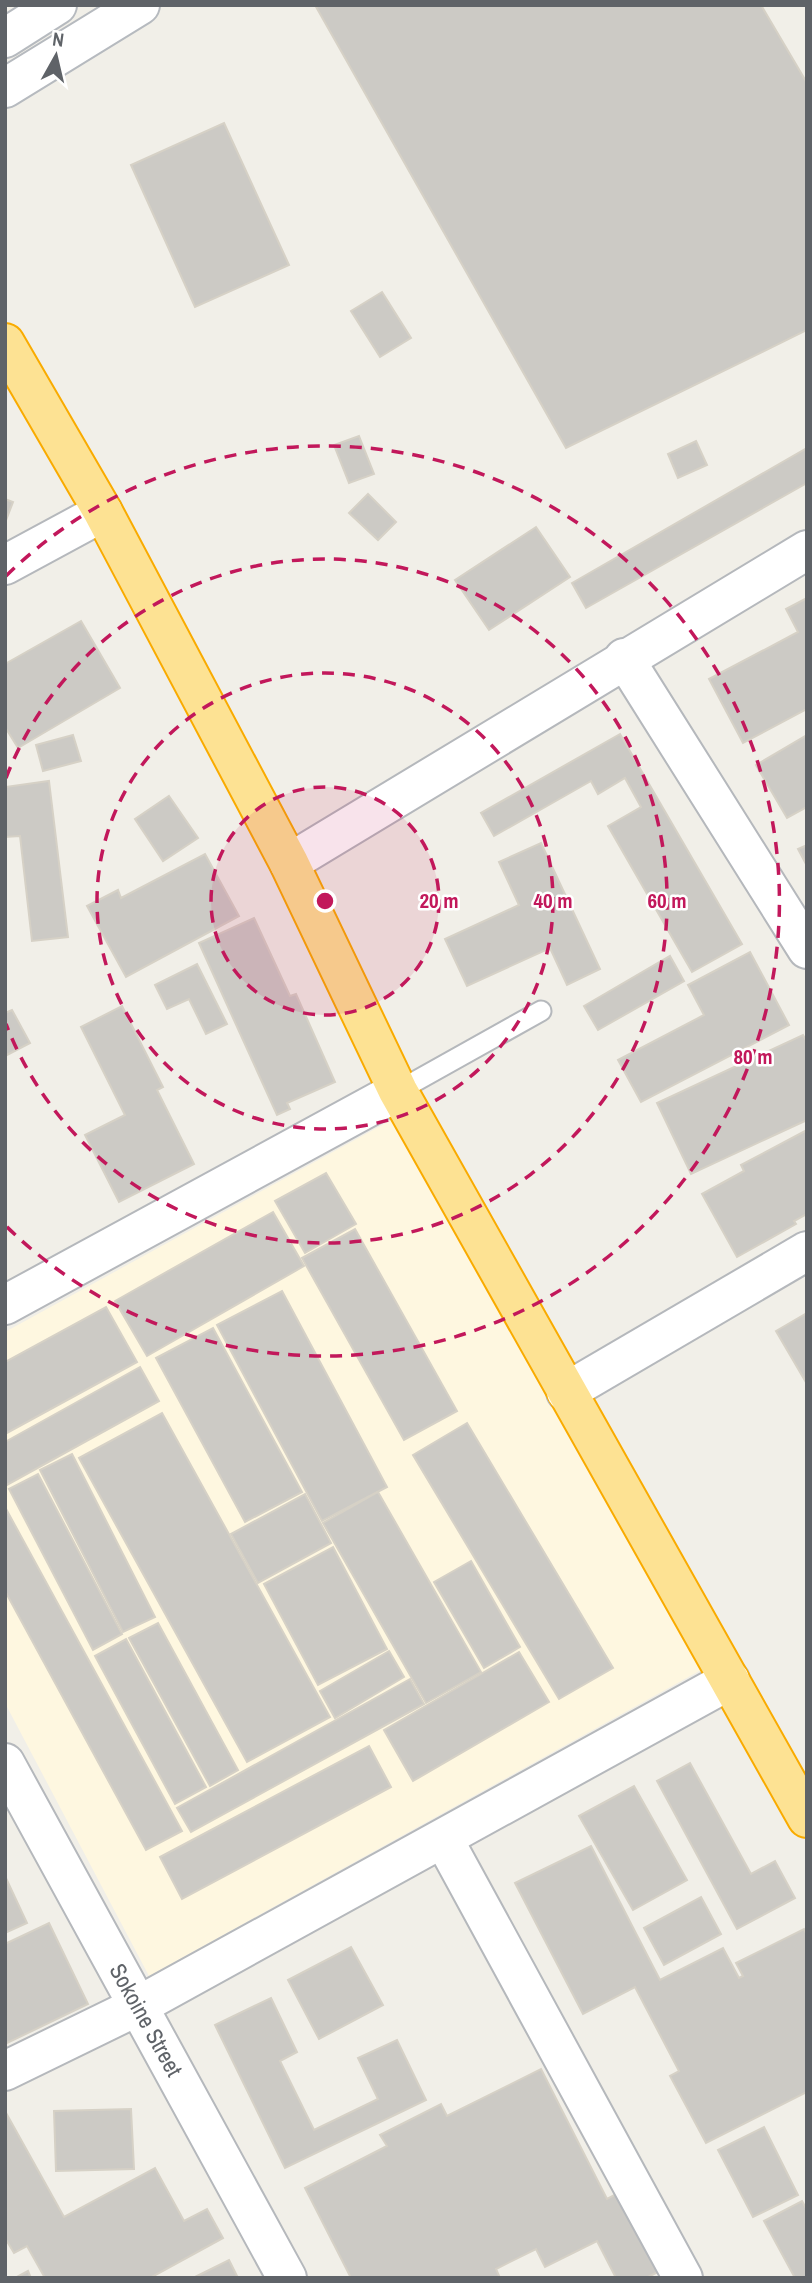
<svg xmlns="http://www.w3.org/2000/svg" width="812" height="2283" viewBox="0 0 812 2283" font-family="'Archivo Narrow',sans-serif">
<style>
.commercial{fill:#fef7e0}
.building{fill:#cccac5;stroke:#d6d1c6;stroke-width:2}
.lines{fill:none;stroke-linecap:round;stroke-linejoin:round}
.lane-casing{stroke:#b5b8bc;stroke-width:23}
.street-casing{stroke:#b5b8bc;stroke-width:42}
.secondary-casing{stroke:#b6babf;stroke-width:42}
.highway-casing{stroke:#f9ab00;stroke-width:42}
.lane{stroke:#fff;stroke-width:19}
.street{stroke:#fff;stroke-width:38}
.secondary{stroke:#fff;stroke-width:38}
.highway{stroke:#fde293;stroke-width:38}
.ring{fill:none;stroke:#c2185b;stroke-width:3.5;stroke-dasharray:12 9}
.labels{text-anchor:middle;stroke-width:5;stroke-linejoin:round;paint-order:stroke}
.street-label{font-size:23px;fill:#5f6368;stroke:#fff}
.centre{fill:#c2185b;stroke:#fff;stroke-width:3.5}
.ring-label{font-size:21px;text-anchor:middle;font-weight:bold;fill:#c2185b;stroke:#fff;stroke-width:5;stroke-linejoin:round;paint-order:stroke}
</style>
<rect width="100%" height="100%" fill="#f1efe8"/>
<polygon class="commercial" points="395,1118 701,1670 149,1976 5,1703 5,1332"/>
<g class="building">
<polygon points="315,5 761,5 807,83 807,330 566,448"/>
<polygon points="224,123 289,265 195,307 131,165"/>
<polygon points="382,292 411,338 380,357 351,311"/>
<polygon points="359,436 374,474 349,483 334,445"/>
<polygon points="696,441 707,465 678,478 668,454"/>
<polygon points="807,448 807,483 586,608 572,583"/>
<polygon points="368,494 396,522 378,540 349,513"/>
<polygon points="5,499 13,502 5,523"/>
<polygon points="536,527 570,577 489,630 455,580"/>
<polygon points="807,598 807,709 743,743 709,679 798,632 786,609"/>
<polygon points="81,621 120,688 18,748 5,727 5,664"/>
<polygon points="620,734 742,944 692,972 608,826 641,807 625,778 598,794 591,781 494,836 481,813"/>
<polygon points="73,735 81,761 43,771 36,745"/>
<polygon points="807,735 807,807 787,818 756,765"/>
<polygon points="49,781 68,937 32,941 20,836 5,837 5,787"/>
<polygon points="169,796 198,838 163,861 135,819"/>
<polygon points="541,843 600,969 567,985 550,948 467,986 445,939 519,905 499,862"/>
<polygon points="807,845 807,866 798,849"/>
<polygon points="205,854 239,916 126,977 87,906 118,890 121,898"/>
<polygon points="254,918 290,996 296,994 335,1082 287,1103 290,1109 277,1115 199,943"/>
<polygon points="750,952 789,1025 641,1102 618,1060 704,1015 688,985"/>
<polygon points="670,956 684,981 598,1030 584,1006"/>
<polygon points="197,964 227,1024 206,1034 189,999 167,1009 155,985"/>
<polygon points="122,1006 163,1087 157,1090 194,1164 119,1202 85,1135 125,1115 81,1027"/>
<polygon points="12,1010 30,1043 5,1056 5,1013"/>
<polygon points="803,1035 807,1042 807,1120 691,1174 657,1103"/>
<polygon points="807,1130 807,1214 794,1221 796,1224 737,1257 702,1194 744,1171 741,1165"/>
<polygon points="326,1173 356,1224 305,1253 275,1201"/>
<polygon points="273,1212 304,1266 147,1356 115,1301"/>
<polygon points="355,1229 457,1411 404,1440 302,1258"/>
<polygon points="282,1291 387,1487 322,1521 217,1325"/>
<polygon points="106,1307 137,1362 5,1434 5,1362"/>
<polygon points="807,1313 807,1384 776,1331"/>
<polygon points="213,1328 302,1492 245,1522 156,1358"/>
<polygon points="140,1367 159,1401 5,1486 5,1442"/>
<polygon points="162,1413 330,1717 247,1762 79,1458"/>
<polygon points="467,1423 613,1668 559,1699 413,1455"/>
<polygon points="72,1454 155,1617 123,1632 40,1470"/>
<polygon points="38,1474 122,1634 93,1650 9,1489"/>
<polygon points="378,1492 481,1672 426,1703 323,1523"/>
<polygon points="305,1494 331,1543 258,1583 231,1534"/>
<polygon points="5,1507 182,1831 146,1850 5,1591"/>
<polygon points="333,1547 387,1649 318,1685 264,1584"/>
<polygon points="471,1561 520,1647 484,1668 434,1582"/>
<polygon points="158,1623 238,1770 210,1786 129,1638"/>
<polygon points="126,1639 206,1787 175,1804 95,1656"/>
<polygon points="389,1651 404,1677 335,1718 320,1691"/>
<polygon points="519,1652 549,1702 413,1781 384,1730"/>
<polygon points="410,1679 424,1704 191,1832 177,1808"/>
<polygon points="369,1746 391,1787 182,1899 160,1857"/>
<polygon points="690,1763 751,1874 775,1861 795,1898 737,1929 657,1781"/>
<polygon points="634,1786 687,1880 633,1910 579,1816"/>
<polygon points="591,1846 660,1980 723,1948 739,1978 743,1976 736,1963 804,1929 807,1935 807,2092 706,2143 670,2076 679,2071 635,1987 583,2014 515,1883"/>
<polygon points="5,1876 27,1923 5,1933"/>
<polygon points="701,1897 721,1934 664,1965 644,1928"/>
<polygon points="49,1923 88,2004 5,2044 5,1944"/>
<polygon points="351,1947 383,2005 319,2039 288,1980"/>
<polygon points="271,1998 297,2052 280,2061 314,2130 378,2099 358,2058 397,2040 426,2100 285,2168 215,2025"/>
<polygon points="541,2069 607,2199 620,2192 660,2271 646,2278 616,2278 597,2241 545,2267 536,2249 496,2269 500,2278 351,2278 305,2188 387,2146 380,2135 441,2104 447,2116"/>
<polygon points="131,2109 134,2169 56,2171 54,2111"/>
<polygon points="5,2111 64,2217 155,2168 184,2221 207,2209 223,2238 150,2278 45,2278 27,2246 14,2253 5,2238"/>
<polygon points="764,2127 798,2195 753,2217 718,2150"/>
<polygon points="802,2201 807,2210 807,2278 795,2278 764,2221"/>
<polygon points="229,2260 238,2278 193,2278"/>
<polygon points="28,2271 31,2278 15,2278"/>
</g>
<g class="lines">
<g class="lane-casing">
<polyline id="lane" points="398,1091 541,1011"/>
</g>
<g class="street-casing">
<g id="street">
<polyline points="5,565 103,512"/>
<polyline points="624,658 807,949"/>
<polyline points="289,863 807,550"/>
<polyline points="5,1305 398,1091"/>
<polyline points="566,1392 807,1251"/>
<polyline points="5,1763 287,2278"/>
<polyline points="444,1840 683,2278"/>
<polyline points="5,2071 138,2006 730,1680"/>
</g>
</g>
<g class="secondary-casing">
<g id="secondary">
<polyline points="5,38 57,5"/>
<polyline points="5,88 140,5"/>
</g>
</g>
<g class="highway-casing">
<polyline id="highway" points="5,343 103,512 289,863 398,1091 807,1818"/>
</g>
<use href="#lane" class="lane"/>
<use href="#street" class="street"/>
<use href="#secondary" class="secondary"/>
<use href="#highway" class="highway"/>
</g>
<circle cx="325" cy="901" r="114" fill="#c2185b" fill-opacity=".12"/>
<g class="ring">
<circle cx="325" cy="901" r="114"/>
<circle cx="325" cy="901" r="228"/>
<path d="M6 778A342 342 0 1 1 6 1024"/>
<path d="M6 576A455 455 0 1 1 6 1226"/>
</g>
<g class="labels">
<g class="street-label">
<text transform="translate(146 2020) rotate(61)" y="8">Sokoine Street</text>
</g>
</g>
<circle cx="325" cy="901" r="10" class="centre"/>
<g class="ring-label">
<text x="439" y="908">20 m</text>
<text x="553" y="908">40 m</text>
<text x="667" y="908">60 m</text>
<text x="753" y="1064">80 m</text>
</g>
<rect width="812" height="2283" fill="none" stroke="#5f6368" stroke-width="14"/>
<g transform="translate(56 56) rotate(8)" stroke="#ffffff" stroke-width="5" paint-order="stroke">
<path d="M0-5L12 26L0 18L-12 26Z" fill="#5f6368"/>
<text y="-10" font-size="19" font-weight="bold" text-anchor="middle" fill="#5f6368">N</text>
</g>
</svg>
